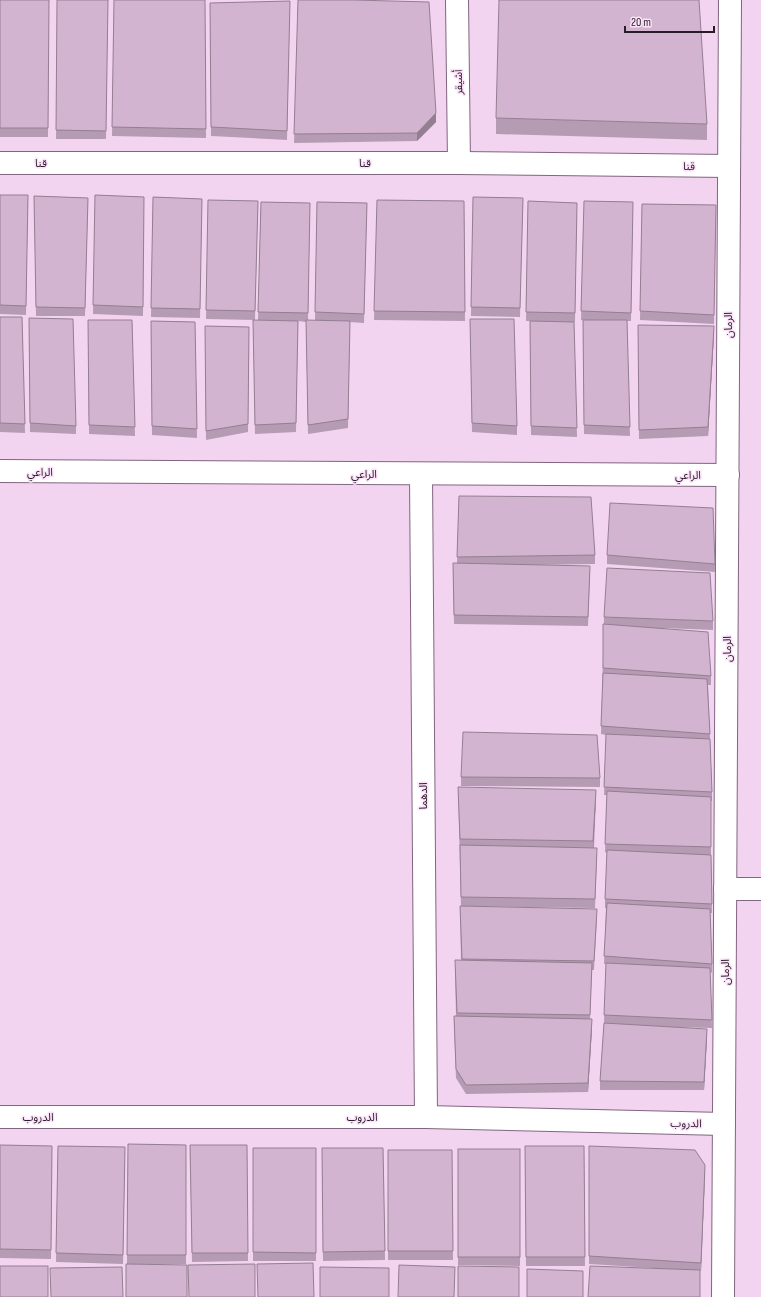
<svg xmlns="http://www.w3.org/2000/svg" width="761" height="1297" viewBox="0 0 761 1297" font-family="'Sofia Sans Condensed','Noto Sans Arabic',sans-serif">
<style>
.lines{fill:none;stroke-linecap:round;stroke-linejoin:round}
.minor-casing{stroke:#80667e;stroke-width:24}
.minor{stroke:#fff;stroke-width:22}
.wall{fill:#b59bb3}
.shaded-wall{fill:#947e92}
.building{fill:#d3b4d0;stroke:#947e92}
.labels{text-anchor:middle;stroke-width:3;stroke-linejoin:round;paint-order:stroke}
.street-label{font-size:11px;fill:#281d27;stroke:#fce3fa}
</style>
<rect width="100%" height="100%" fill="#f2d4f0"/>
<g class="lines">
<g class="minor-casing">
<g id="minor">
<polyline points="457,0 459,163"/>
<polyline points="0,163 459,163 729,166"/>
<polyline points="0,471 728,475"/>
<polyline points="421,475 426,1117"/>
<polyline points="725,889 761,889"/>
<polyline points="0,1117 426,1117 724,1124"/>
<polyline points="723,1297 730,0"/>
</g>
</g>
<use href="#minor" class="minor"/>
</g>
<g class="wall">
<polygon points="0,0 49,0 48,137 0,137"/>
<polygon points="57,0 108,0 106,139 56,139"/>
<polygon points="114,0 205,0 206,138 112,136"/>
<polygon points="292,0 354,0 436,122 417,141 294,143 298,0"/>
<polygon points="290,1 287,140 211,136 210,3"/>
<polygon points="496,118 707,124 707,140 496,134"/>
<polygon points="0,195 28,195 26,315 0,314"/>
<polygon points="95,195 144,197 143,316 93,314"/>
<polygon points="34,196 88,198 85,316 36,316"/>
<polygon points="153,197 202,199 200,318 151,317"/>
<polygon points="473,197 523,198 520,317 471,316"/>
<polygon points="208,200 258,201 255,320 206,319"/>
<polygon points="377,200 464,201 465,321 374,320"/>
<polygon points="528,201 577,203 575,322 574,322 577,437 531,435 530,321 526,321"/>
<polygon points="584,201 633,202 631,321 627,321 630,436 584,434 583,320 581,320"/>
<polygon points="261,202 310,203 308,320 315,320 317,202 367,203 364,323 350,322 348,428 308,434 306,322 298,321 296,432 255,434 253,320 258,320"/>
<polygon points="642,204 716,205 714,324 640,320"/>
<polygon points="0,317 22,317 25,433 0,432"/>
<polygon points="29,318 76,426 76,434 30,432"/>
<polygon points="470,319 517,426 517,435 472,432"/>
<polygon points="88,320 132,320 135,436 89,434"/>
<polygon points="151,321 195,322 197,438 152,435"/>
<polygon points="638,325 714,334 708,436 639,439"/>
<polygon points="205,326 249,327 248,432 206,440"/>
<polygon points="459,496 595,555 595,564 530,565 590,574 588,626 454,624 453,572 457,563"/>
<polygon points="607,555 715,564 715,572 607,564"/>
<polygon points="604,617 713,621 713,630 663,628 711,676 711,685 708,685 712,792 712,801 711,801 711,856 712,913 710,913 712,964 712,973 710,972 712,1028 676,1027 707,1037 704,1090 600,1090 600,1081 604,1023 606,964 604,964 606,908 605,908 605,899 607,853 605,852 607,795 604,795 606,735 601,734"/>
<polygon points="461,777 600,778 600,787 461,786"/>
<polygon points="458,787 596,798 594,848 597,856 595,908 461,906"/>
<polygon points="460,906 597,918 594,970 592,970 590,1019 592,1028 588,1092 466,1094 456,1078 454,1025 454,1016 456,1016 455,969 461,961"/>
<polygon points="128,1144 186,1145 186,1264 127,1264"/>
<polygon points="0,1145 52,1146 51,1259 0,1258"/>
<polygon points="190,1145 247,1145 248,1261 192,1262"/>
<polygon points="58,1146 125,1147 123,1264 56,1262"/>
<polygon points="525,1146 584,1146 585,1266 526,1266"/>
<polygon points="589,1146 705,1174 701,1271 589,1264"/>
<rect x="253" y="1148" width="63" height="113"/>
<polygon points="322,1148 383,1148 385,1260 323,1261"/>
<polygon points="458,1149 520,1149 520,1266 458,1265"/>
<polygon points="388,1150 452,1150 453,1260 388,1260"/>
</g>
<g class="shaded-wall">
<polygon points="436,113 436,122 417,141 417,133"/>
<polygon points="714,326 714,334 708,436 708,427"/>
<polygon points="596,790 596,798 593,850 593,841"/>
<polygon points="592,1019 592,1028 588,1092 588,1083"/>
<polygon points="707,1029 707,1037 704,1090 704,1082"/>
<polygon points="705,1165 705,1174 701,1271 701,1263"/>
</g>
<g class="building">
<polygon points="0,0 49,0 48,128 0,128"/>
<polygon points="57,0 108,0 106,131 56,130"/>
<polygon points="114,0 205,0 206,129 112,127"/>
<polygon points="298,0 354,0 429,2 436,113 417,133 294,134"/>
<polygon points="499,0 699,0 707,124 496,118"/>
<polygon points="290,1 287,131 211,127 210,3"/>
<polygon points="0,195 28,195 26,306 0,305"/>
<polygon points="95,195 144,197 143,307 93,305"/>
<polygon points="34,196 88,198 85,308 36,307"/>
<polygon points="153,197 202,199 200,309 151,308"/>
<polygon points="473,197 523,198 520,308 471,307"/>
<polygon points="208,200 258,201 255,311 206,310"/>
<polygon points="377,200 464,201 465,312 374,311"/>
<polygon points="528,201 577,203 575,313 526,312"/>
<polygon points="584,201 633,202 631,313 581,311"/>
<polygon points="261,202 310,203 308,313 258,312"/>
<polygon points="317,202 367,203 364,314 315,312"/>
<polygon points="642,204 716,205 714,315 640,311"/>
<polygon points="0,317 22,317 25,424 0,423"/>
<polygon points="29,318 73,319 76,426 30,423"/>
<polygon points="470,319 514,319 517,426 472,423"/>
<polygon points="88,320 132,320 135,427 89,425"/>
<polygon points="253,320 298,321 296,423 255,425"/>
<polygon points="306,320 350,321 348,419 308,425"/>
<polygon points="583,320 627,320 630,427 584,425"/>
<polygon points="151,321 195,322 197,429 152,426"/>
<polygon points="530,321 574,322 577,428 531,426"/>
<polygon points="638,325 714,326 708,427 639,430"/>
<polygon points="205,326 249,327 248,424 206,431"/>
<polygon points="459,496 591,497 595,555 457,557"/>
<polygon points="610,503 713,508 715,564 607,555"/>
<polygon points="453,563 590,566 588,617 454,615"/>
<polygon points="607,568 710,573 713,621 604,617"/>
<polygon points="603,624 708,632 711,676 603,668"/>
<polygon points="603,673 707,679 710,734 601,726"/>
<polygon points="463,732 597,735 600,778 461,777"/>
<polygon points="606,734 710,739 712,792 604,787"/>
<polygon points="458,787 596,790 593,841 460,839"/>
<polygon points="607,791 711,797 711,847 605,844"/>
<polygon points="460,845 597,848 595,899 461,897"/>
<polygon points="607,850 711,855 712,904 605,899"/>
<polygon points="607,903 710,909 712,964 604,956"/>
<polygon points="460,906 597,909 594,961 462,959"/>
<polygon points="455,960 592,963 590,1015 457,1013"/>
<polygon points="606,963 710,968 712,1020 604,1015"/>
<polygon points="454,1016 592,1019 588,1083 466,1085 456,1069"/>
<polygon points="604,1023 707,1029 704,1082 600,1081"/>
<polygon points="128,1144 186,1145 186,1255 127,1255"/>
<polygon points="0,1145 52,1146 51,1250 0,1249"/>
<polygon points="190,1145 247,1145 248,1253 192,1253"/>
<polygon points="58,1146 125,1147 123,1255 56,1253"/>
<polygon points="525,1146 584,1146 585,1257 526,1257"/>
<polygon points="589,1146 695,1150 705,1165 701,1263 589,1256"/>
<polygon points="253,1148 316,1148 316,1253 253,1252"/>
<polygon points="322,1148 383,1148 385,1251 323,1252"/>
<rect x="458" y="1149" width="62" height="108"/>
<polygon points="388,1150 452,1150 453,1251 388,1251"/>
<polygon points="313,1263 314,1297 258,1297 257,1264"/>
<polygon points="126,1264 187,1265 187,1297 126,1297"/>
<polygon points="255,1264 255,1297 189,1297 188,1265"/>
<polygon points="399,1265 455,1267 454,1297 398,1297"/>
<rect x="0" y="1266" width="48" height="31"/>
<polygon points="458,1266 519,1267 519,1297 458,1297"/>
<polygon points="590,1266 700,1270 700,1297 588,1297"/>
<polygon points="122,1267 123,1297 51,1297 50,1268"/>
<polygon points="320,1267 389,1268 389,1297 320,1297"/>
<polygon points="527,1269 583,1271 583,1297 527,1297"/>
</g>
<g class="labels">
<g class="street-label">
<text transform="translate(458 82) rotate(-91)" y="4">أشيقر</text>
<text x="41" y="167">قنا</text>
<text x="365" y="167">قنا</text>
<text transform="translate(689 166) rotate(1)" y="4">قنا</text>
<text transform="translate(728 325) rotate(-90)" y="4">الرمان</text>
<text x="40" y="476">الراعي</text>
<text x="364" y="478">الراعي</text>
<text x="688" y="479">الراعي</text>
<text transform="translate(727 649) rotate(-90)" y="4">الرمان</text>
<text transform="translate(423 796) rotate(-90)" y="4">الدهما</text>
<text transform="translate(725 972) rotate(-90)" y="4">الرمان</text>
<text x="38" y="1121">الدروب</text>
<text x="362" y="1121">الدروب</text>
<text transform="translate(686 1123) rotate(1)" y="4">الدروب</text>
</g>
</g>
<path d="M625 26v6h89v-6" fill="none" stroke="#281d27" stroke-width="2"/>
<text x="631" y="26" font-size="12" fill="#281d27" stroke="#fce3fa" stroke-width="3" paint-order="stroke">20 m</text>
</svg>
